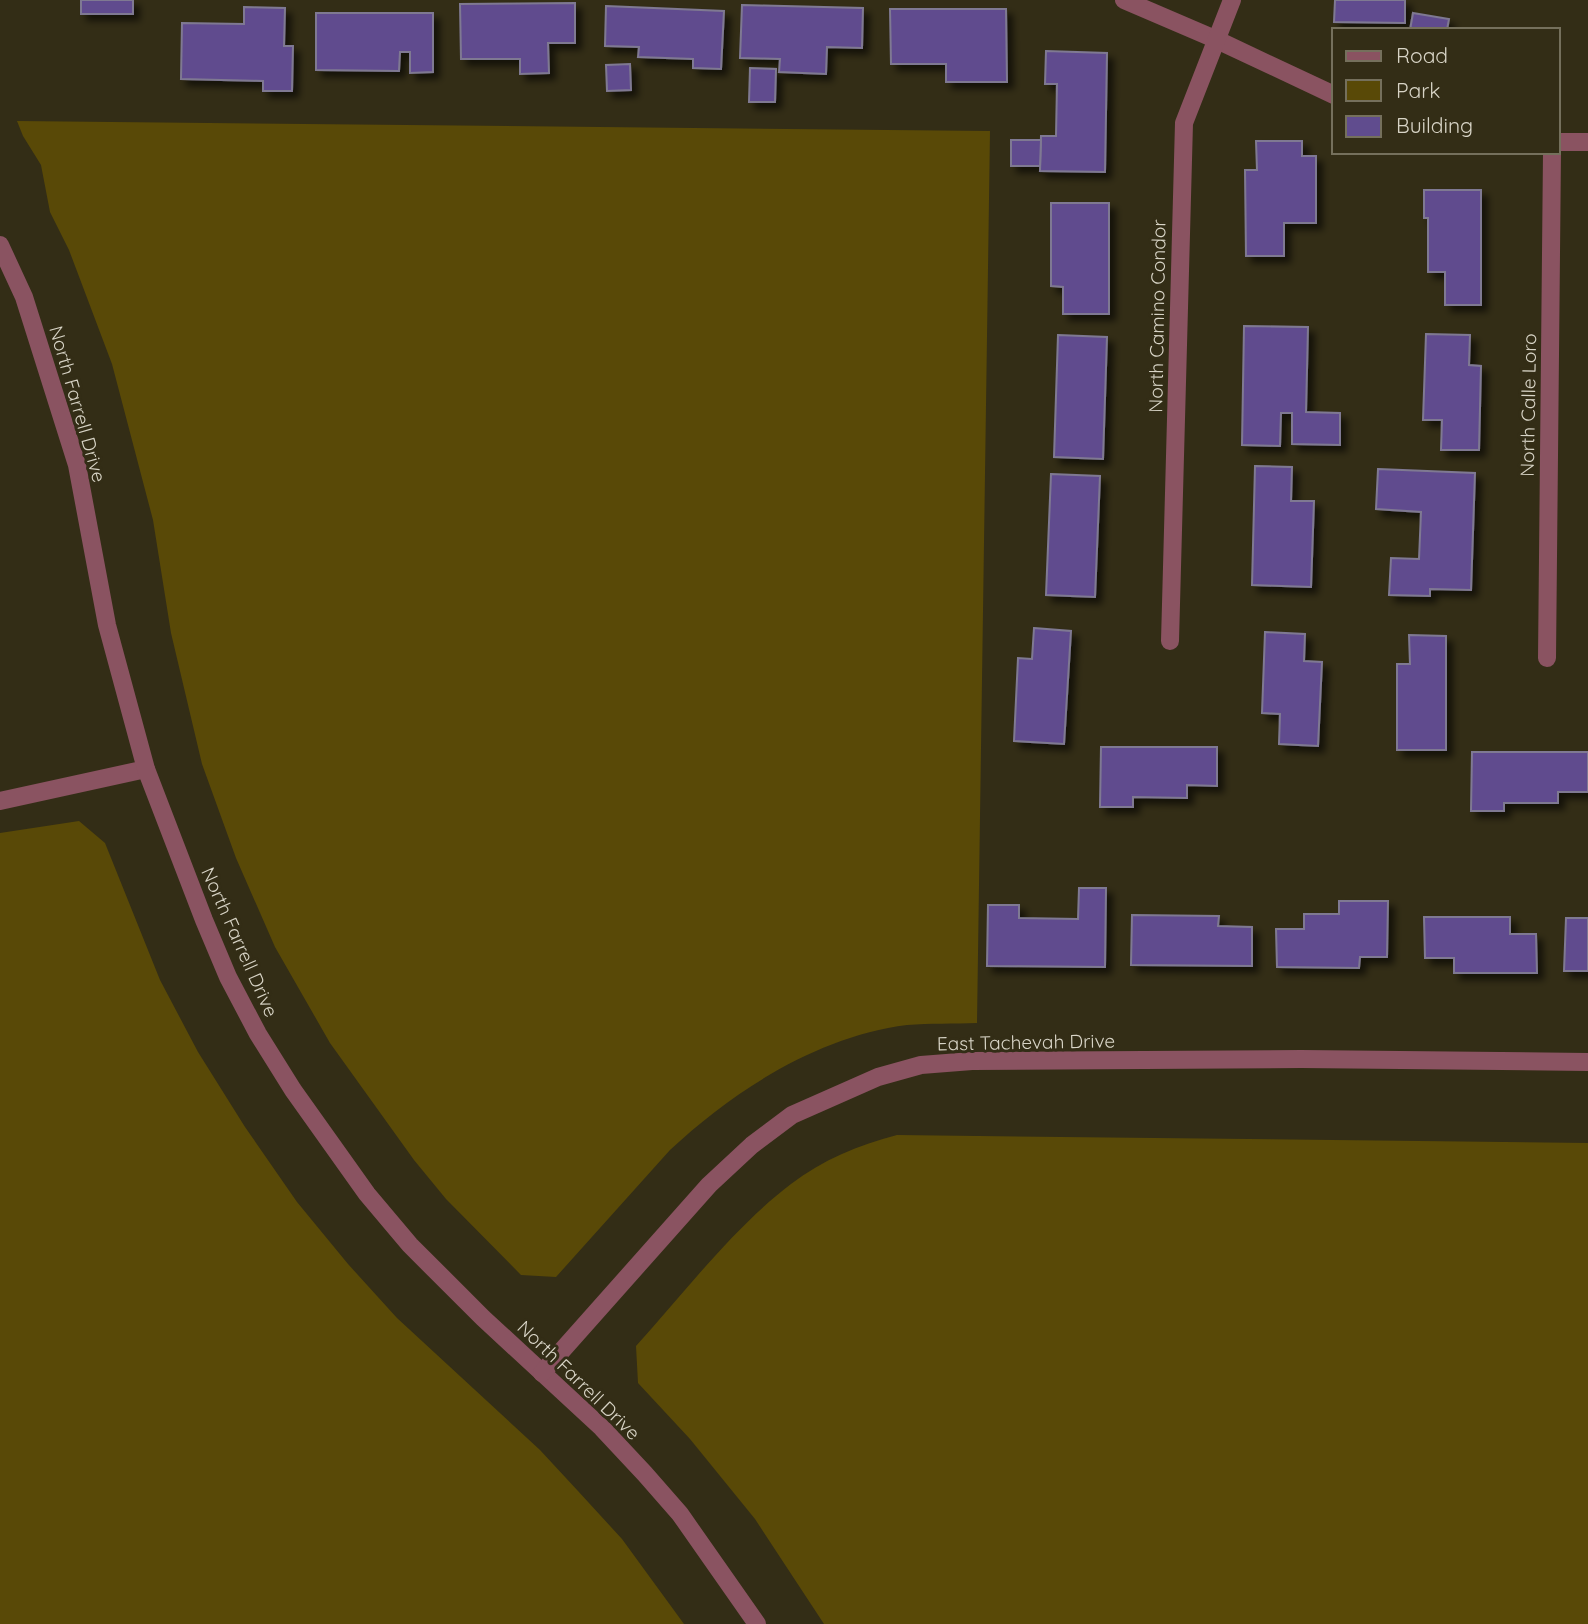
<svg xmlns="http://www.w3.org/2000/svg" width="1588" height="1624" viewBox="0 0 1588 1624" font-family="Quicksand,sans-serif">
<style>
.green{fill:#594907}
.building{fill:#604c8e;stroke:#7f7992;stroke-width:2;filter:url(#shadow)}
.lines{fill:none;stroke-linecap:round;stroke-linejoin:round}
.minor{stroke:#8a5361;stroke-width:18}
.tertiary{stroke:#8a5361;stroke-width:18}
.labels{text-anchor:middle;stroke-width:6;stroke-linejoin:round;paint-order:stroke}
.street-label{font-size:19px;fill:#d8d4c6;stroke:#332d16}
</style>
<defs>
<filter id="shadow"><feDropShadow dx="6" dy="6" stdDeviation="3.5" flood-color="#0009"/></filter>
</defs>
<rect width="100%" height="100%" fill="#332d16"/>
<g class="green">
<path d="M17,121L990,131L977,1023C954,1024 930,1023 907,1025C819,1036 734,1090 670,1150L556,1277L521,1275L446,1199L414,1160L330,1043L275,947L236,858L202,764L171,633L153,520L112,364L69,250L50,212L41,165L23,136Z"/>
<polygon points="79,821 105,843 160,980 198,1052 245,1127 297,1202 348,1264 397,1318 540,1450 578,1491 622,1539 684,1624 0,1624 0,833"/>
<path d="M897,1135L1588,1143V1624H824L755,1519L690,1439L638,1383L636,1346C684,1293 734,1227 791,1184C822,1160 859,1145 897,1135Z"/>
</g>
<g class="building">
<rect x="81" y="0" width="52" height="14"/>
<polygon points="1335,0 1405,0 1405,23 1334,22"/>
<polygon points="575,3 575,43 548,43 549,73 520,74 520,59 461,59 460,4"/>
<polygon points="742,5 863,8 862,48 827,47 826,74 779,72 780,59 740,58"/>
<polygon points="606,6 724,11 721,69 693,68 693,59 638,57 639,47 605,46"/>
<polygon points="244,7 285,8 284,46 293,46 292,91 263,91 263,81 181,79 182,23 244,24"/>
<polygon points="890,9 1006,9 1007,82 946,82 946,64 891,64"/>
<polygon points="316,13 433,13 433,72 410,73 410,52 400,52 399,71 316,70"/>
<polygon points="1413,13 1449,19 1447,30 1410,30"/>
<polygon points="1046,51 1107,53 1105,172 1040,171 1041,136 1056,136 1057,84 1045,84"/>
<polygon points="630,64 631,90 607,91 606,65"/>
<polygon points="750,68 776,69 775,102 749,102"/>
<polygon points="1011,140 1041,140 1040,166 1011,166"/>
<polygon points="1256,141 1302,141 1302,156 1316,156 1316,223 1284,223 1284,256 1246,256 1245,170 1257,170"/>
<polygon points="1424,190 1481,190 1481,305 1445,305 1445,272 1428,272 1428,218 1424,218"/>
<polygon points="1051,203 1109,203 1109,314 1063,314 1063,287 1051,286"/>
<polygon points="1244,326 1308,327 1306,412 1340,413 1340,445 1292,444 1292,413 1281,413 1280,446 1242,445"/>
<polygon points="1426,334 1470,335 1469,365 1481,366 1479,450 1441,450 1442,420 1423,420"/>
<polygon points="1058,335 1107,337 1103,459 1054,457"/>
<polygon points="1255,466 1292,467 1291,501 1314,501 1311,587 1252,585"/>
<polygon points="1378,469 1475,473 1471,590 1430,589 1430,596 1389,595 1391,558 1419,559 1421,512 1376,509"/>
<polygon points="1051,474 1100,476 1095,597 1046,595"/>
<polygon points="1034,628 1071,631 1064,744 1014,741 1018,658 1032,659"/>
<polygon points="1265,632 1305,634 1304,661 1322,662 1318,746 1279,744 1280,714 1262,713"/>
<polygon points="1409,635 1446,636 1446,750 1397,750 1397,664 1410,664"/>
<polygon points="1101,747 1217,747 1217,786 1187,785 1187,798 1133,797 1133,807 1100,807"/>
<polygon points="1472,752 1588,752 1588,792 1558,792 1558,803 1504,803 1504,811 1471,811"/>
<polygon points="1079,888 1106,888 1105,967 987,966 988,905 1019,905 1019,918 1078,919"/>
<polygon points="1339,901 1388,901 1387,957 1360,957 1359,968 1277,967 1276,929 1304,929 1304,914 1339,914"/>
<polygon points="1132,915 1219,916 1218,926 1252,927 1252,966 1131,965"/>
<polygon points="1424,917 1510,917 1510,934 1536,934 1537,973 1454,973 1454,958 1425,958"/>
<polygon points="1566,918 1588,918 1588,971 1564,971"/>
</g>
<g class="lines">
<g class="minor">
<polyline points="1124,0 1215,39 1334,95"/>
<polyline points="1558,142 1588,142"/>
<polyline points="1170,641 1184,123 1232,0"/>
<polyline points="1547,658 1552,152"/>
<polyline points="0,801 146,769"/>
</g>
<g class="tertiary">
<polyline points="0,245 24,297 77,465 107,625 146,769 204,920 228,977 258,1034 293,1090 367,1194 410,1245 483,1318 602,1428 645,1474 680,1514 757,1624"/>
<polyline points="542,1373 709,1185 752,1145 792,1115 878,1077 921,1065 972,1061 1301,1059 1588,1062"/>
</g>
</g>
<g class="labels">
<g class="street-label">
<text transform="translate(1157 316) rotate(-89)" y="7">North Camino Condor</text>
<text transform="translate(78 404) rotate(74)" y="7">North Farrell Drive</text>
<text transform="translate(1528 405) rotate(-89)" y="7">North Calle Loro</text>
<text transform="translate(240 942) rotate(66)" y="7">North Farrell Drive</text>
<text transform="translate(1026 1042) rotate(-1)" y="7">East Tachevah Drive</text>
<text transform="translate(579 1380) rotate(44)" y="7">North Farrell Drive</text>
</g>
</g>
<rect x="1332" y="28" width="228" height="126" fill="#332d16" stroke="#75705c" stroke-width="2"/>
<rect x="1346" y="51" width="35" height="10" fill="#8a5361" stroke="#75705c" stroke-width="2"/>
<text x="1396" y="63" font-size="21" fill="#d8d4c6">Road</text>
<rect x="1346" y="80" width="35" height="21" fill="#594907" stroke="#75705c" stroke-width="2"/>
<text x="1396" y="98" font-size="21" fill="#d8d4c6">Park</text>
<rect x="1346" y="116" width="35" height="21" fill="#604c8e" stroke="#75705c" stroke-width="2"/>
<text x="1396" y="133" font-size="21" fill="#d8d4c6">Building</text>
</svg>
